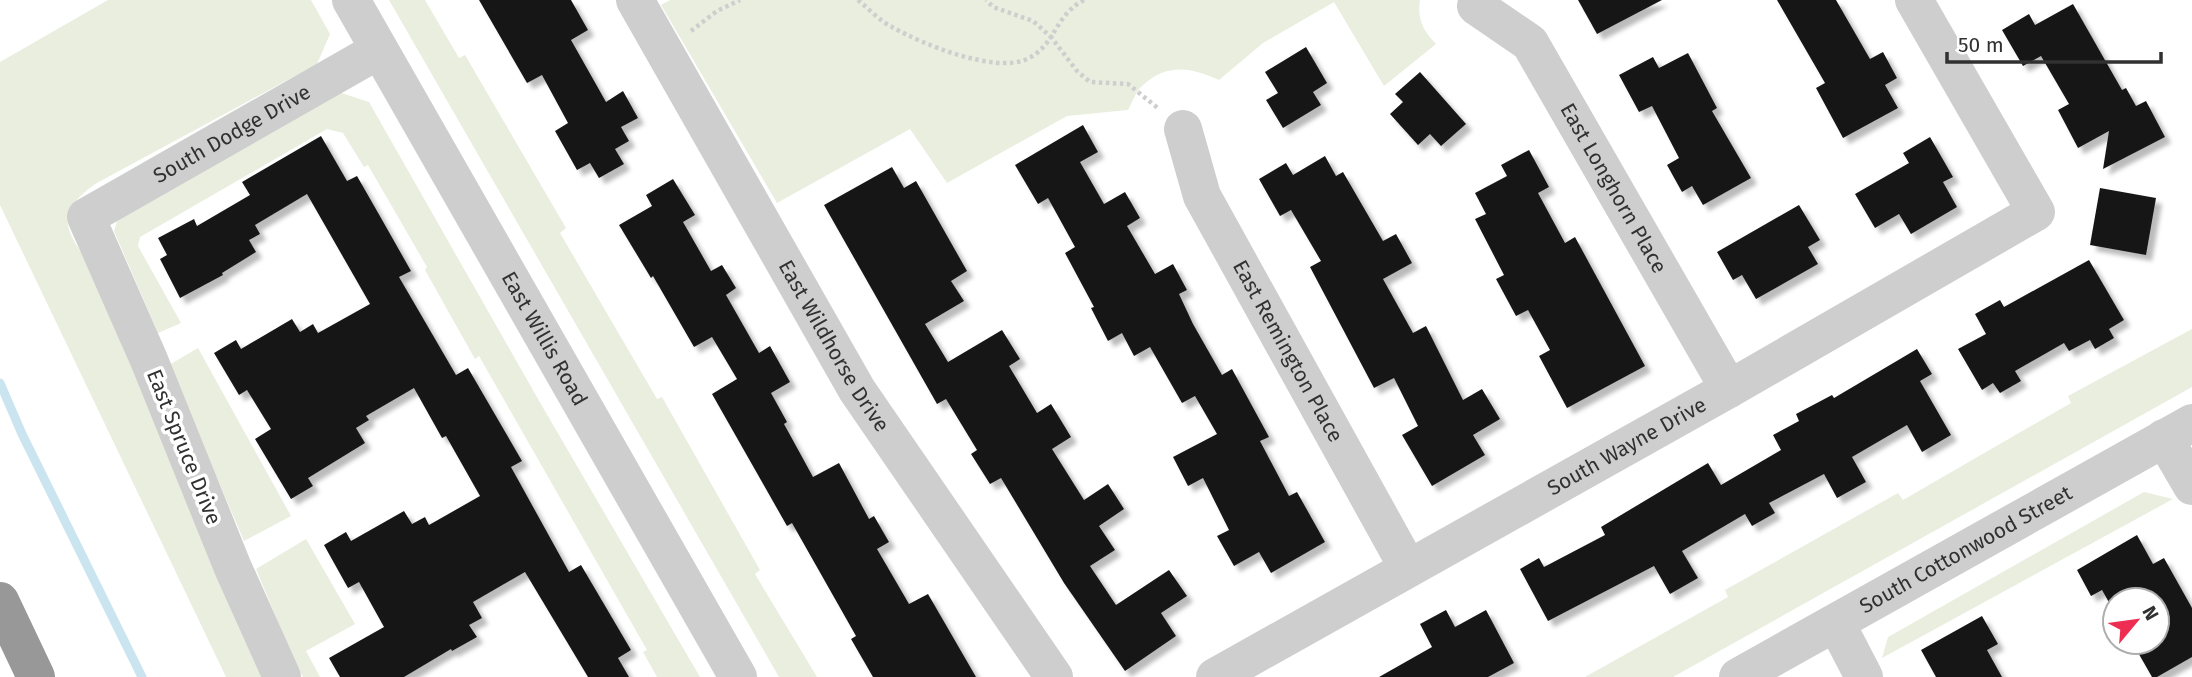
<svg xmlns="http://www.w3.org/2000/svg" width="2192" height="677" viewBox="0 0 2192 677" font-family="'Fira Sans',sans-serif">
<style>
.green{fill:#e9eedf}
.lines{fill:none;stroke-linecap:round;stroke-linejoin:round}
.stream{stroke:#cae5ef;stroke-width:9}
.building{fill:#181818;filter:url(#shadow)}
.path{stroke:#cecece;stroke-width:4.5;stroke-dasharray:3.5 3.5;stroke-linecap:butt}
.minor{stroke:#cecece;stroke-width:38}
.highway{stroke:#989898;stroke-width:38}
.labels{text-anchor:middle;stroke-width:7;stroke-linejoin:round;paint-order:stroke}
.street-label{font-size:21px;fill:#313131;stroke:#fff}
</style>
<defs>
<filter id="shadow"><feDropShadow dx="6" dy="6" stdDeviation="2" flood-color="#0004"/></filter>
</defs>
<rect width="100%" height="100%" fill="#fff"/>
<g class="green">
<path d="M108,0H311L330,34L317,64L95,184C56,213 63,226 88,263L264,677H226L0,205V62Z"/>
<polygon points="389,0 425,0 459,58 465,55 566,228 560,233 657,399 662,397 760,570 755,574 817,677 779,677"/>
<path d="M670,0H1420C1417,19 1423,31 1436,44L1384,86L1334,2L1263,43L1219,80C1191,67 1166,63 1142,86C1136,91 1132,103 1128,110L1067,116L947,183L910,129L777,203L661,5Z"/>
<polygon points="332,90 369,102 538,399 700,677 657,677 643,652 647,650 479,356 475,359 425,270 427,267 368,165 364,167 343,133 327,129 140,237 138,246 181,323 158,333 114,231 118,218"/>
<polygon points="2192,329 2192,387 1673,677 1585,677 1728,597 1725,590 1898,493 1903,500 2071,403 2068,396"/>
<polygon points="198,348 291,516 244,541 169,365"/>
<polygon points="2144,492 2173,499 1882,658 1888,637"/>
<polygon points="306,539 355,624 306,651 320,677 303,677 293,658 256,569"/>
</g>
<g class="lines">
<polyline class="stream" points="0,383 22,434 142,677"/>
</g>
<g class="building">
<polygon points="479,0 571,0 588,30 571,40 606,102 623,91 638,118 621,127 629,141 615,149 624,164 599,178 590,163 577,170 555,131 568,123 542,75 527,83"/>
<polygon points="1578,0 1662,0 1597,34"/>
<polygon points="1777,0 1836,0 1870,59 1883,52 1897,78 1885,85 1898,108 1843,138 1816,88 1825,83"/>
<polygon points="2073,4 2122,90 2126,88 2136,106 2146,101 2165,137 2103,169 2109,131 2078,148 2058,110 2069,104 2041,56 2023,66 2002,30 2029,14 2035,25"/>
<polygon points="1306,47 1327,83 1313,92 1321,105 1283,128 1266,100 1278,93 1265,72"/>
<polygon points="1688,53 1717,108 1712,111 1751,178 1703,205 1692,186 1682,192 1667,165 1679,158 1652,106 1639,112 1619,75 1653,57 1659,68"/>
<polygon points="1420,72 1466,124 1441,146 1430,134 1418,145 1390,114 1403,102 1395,94"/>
<polygon points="1083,125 1098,152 1080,162 1104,204 1125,192 1140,218 1127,226 1155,274 1173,264 1187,290 1179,294 1193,324 1222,375 1232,369 1269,437 1260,441 1289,496 1297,492 1325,542 1271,573 1259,552 1234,566 1217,536 1229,530 1203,478 1188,486 1173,457 1217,434 1195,396 1182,403 1150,347 1134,356 1122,333 1108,341 1091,308 1094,307 1065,253 1075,247 1048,198 1038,204 1015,165"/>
<polygon points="321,136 347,181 357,176 381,218 411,271 399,277 456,375 468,368 522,461 511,467 569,572 581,565 631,650 618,658 629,677 588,677 525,572 473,602 482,618 469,625 477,637 452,651 451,649 404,677 340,677 329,658 384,627 359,582 348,588 324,545 346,532 351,541 404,511 412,524 425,517 429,525 480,496 446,436 442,438 414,388 366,416 369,420 356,428 365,443 308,478 313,486 291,499 255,439 271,429 247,390 239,395 214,353 236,340 241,349 292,319 300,332 313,324 318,333 370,304 307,194 255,225 260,234 249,240 256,252 222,273 223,275 180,298 160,259 167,255 158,238 194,219 197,226 250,195 242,182"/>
<polygon points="1930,137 1953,177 1943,182 1957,207 1911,234 1899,214 1875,228 1855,194 1909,163 1903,153"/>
<polygon points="1529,150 1549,187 1538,193 1565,243 1575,237 1645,366 1567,408 1539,356 1550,350 1528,310 1516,316 1496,279 1504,275 1475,219 1486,214 1475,193 1507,176 1501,165"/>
<polygon points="1325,156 1336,176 1343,172 1383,241 1396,234 1412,263 1383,279 1413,333 1426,326 1463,400 1482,389 1500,419 1473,435 1485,455 1432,486 1402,435 1418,426 1394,378 1374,388 1310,267 1321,261 1291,210 1280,216 1259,179 1286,163 1293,175"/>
<polygon points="892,167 904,188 916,181 967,271 951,281 964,301 925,324 948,362 1002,330 1020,359 1009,366 1037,413 1051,404 1071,437 1052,449 1084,500 1108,484 1124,509 1099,526 1115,550 1090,566 1116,605 1169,570 1187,596 1161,613 1176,636 1125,671 1064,583 1001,478 990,484 971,454 977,450 946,399 937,404 824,205"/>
<polygon points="673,179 695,215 683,222 711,271 722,265 736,288 726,295 759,353 770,346 790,382 771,393 787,422 784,424 813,477 839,463 869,519 874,516 889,542 877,549 909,604 928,594 976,677 873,677 851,639 856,636 792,523 787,526 712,394 737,379 712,337 694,347 653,276 651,278 619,225 652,206 646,195"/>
<polygon points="2100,188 2156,198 2146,255 2090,245"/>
<polygon points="1799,205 1820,240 1808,247 1818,264 1756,299 1742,275 1733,280 1717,252"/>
<polygon points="2089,260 2124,320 2109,329 2114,338 2095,349 2090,340 2069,351 2064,343 2015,371 2021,381 2000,393 1993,383 1982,390 1958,349 1986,334 1975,314 2000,300 2004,307"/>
<polygon points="1917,349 1932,374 1920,381 1951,435 1922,452 1907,425 1852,457 1866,482 1837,498 1824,474 1769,503 1775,513 1752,526 1745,514 1682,551 1698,578 1670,594 1654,566 1548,621 1520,569 1539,558 1544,567 1605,535 1601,527 1708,463 1721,485 1781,450 1773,435 1799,421 1796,414 1832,395 1834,398"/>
<polygon points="2137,535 2153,564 2164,558 2192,608 2192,657 2157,677 2152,677 2132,642 2157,642 2157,600 2115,600 2115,613 2102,590 2091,596 2077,570"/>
<polygon points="1446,610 1455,627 1486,610 1514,663 1488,677 1379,677 1432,647 1420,624"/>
<polygon points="1982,616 1998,644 1987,650 2002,677 1936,677 1921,650"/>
</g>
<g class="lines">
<g class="path">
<path d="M858,0C869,9 880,21 892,27C922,44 995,74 1027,59C1038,54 1045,46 1051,37L1033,21L993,7L986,0"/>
<path d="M1084,0C1068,8 1060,22 1051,37L1077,71L1090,82L1128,84L1159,109"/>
<polyline points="691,31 717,11 740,0"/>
</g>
<g class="minor">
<path id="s1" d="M351,0L738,677"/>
<path id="s2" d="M635,0L857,390L1054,677"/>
<path id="s3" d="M1476,6L1530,43L1729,389"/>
<path id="s4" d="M1183,129L1202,196L1408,568"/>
<polyline points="2164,438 2192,486"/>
<polyline points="1836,623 1864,677"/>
<path id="s5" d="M282,677L233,568L149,360L86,217L379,50"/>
<path id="s6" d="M1215,677L1729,389L2036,212L1914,0"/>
<path id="s7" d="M1738,677L2192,423"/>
</g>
<polyline class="highway" points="0,601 36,677"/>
</g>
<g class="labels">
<g class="street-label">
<text dy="7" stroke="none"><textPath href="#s5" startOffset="668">South Dodge Drive</textPath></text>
<text dy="7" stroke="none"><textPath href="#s3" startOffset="233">East Longhorn Place</textPath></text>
<text dy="7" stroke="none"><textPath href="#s1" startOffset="390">East Willis Road</textPath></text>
<text dy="7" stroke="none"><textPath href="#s2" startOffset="399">East Wildhorse Drive</textPath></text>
<text dy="7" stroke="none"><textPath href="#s4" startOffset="247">East Remington Place</textPath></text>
<text dy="7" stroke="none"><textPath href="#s6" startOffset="472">South Wayne Drive</textPath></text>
<text transform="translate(184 447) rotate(68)" y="7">East Spruce Drive</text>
<text dy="7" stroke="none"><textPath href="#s7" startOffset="261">South Cottonwood Street</textPath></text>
</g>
</g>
<g transform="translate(2136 621) rotate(61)"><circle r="33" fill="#ffffff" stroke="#adadad" stroke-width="2"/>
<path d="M0-5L12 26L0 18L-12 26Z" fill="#ee2d52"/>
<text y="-10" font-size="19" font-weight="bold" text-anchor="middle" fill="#313131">N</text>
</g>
<path d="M1947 52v10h214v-10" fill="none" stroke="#313131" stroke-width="3.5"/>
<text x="1958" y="52" font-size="21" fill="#313131" stroke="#ffffff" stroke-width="5" paint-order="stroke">50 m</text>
</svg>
